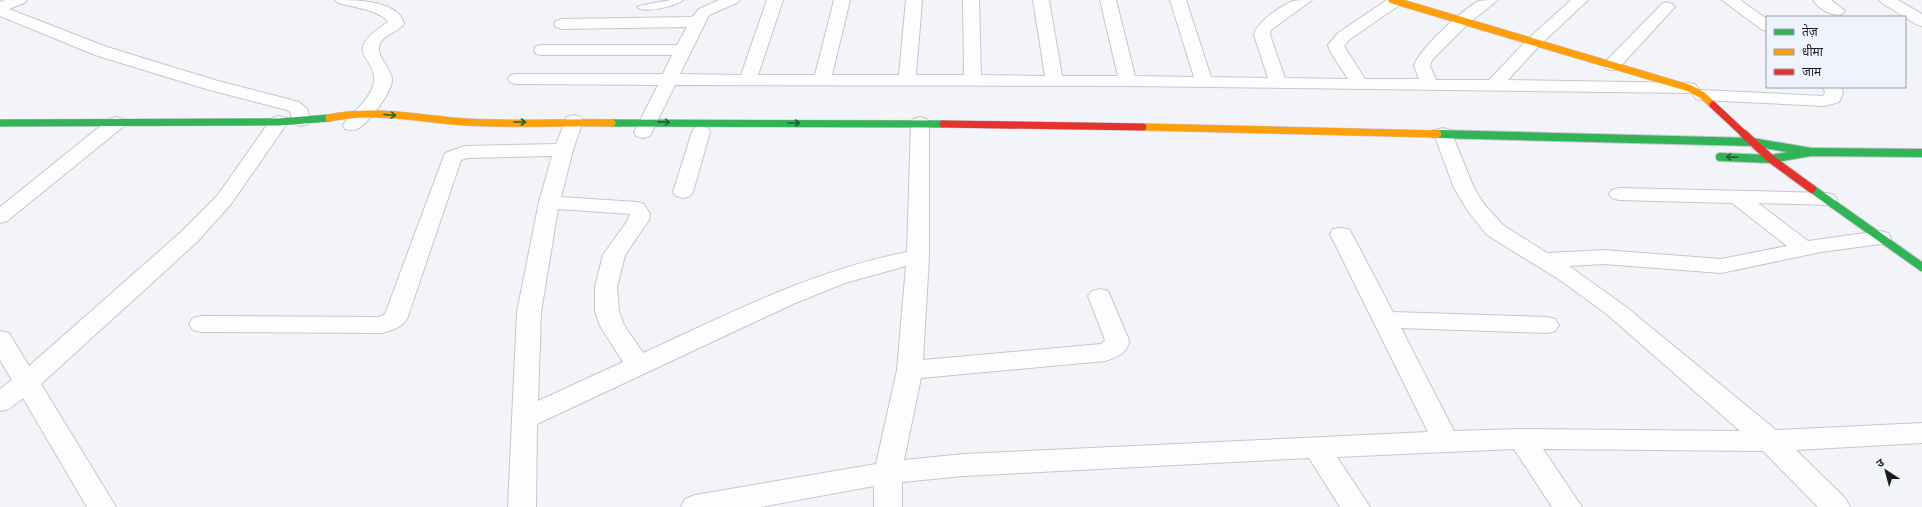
<svg xmlns="http://www.w3.org/2000/svg" width="1922" height="507" viewBox="0 0 1922 507" font-family="'Exo 2','Noto Sans Devanagari',sans-serif">
<style>
.lines{fill:none;stroke-linecap:round;stroke-linejoin:round}
.lane-casing{stroke:#c6c7cc;stroke-width:2}
.street-casing{stroke:#c6c7cc;stroke-width:2}
.fast-far1-casing{stroke:#c6c7cc;stroke-width:8}
.fast-casing{stroke:#c6c7cc;stroke-width:10}
.slow-far1-casing{stroke:#c6c7cc;stroke-width:8}
.slow-casing{stroke:#c6c7cc;stroke-width:10}
.jam-far1-casing{stroke:#c6c7cc;stroke-width:8}
.jam-casing{stroke:#c6c7cc;stroke-width:10}
.lane{fill:#fdfdfe;fill-rule:evenodd}
.street{fill:#fdfdfe;fill-rule:evenodd}
.fast-far1{stroke:#30b455;stroke-width:7}
.fast{stroke:#30b455;stroke-width:8}
.slow-far1{stroke:#ff9f0a;stroke-width:7}
.slow{stroke:#ff9f0a;stroke-width:8}
.jam-far1{stroke:#e5322d;stroke-width:7}
.jam{stroke:#e5322d;stroke-width:8}
.oneway{stroke:#246037}
</style>
<rect width="100%" height="100%" fill="#f2f4fa"/>
<g class="lines">
<g class="lane-casing">
<path id="lane" d="M670,0H683C676,6 644,14 637,7C639,5 663,2 670,0Z"/>
</g>
<g class="street-casing">
<g id="street">
<polygon points="5,0 27,0 24,3 9,9 107,47 218,81 299,102 307,109 310,120 308,124 301,126 294,124 290,112 287,110 206,89 95,55 0,16 0,2"/>
<path d="M335,0C355,0 399,0 404,24C398,32 385,34 380,43C374,55 392,68 392,80C392,92 368,124 357,129C353,131 350,130 345,129L343,125C352,112 368,102 373,86C382,57 336,55 388,22C382,11 350,6 338,3Z"/>
<path d="M719,0H740L737,3L709,15L680,74L741,75L767,0H783L758,75H815L834,0H850L832,75H899L906,0H922L916,75H964L963,0H979L981,75L1045,76L1033,0H1049L1062,76H1118L1100,0H1116L1135,76L1194,77L1170,0H1186L1211,77L1268,78L1254,35C1256,22 1281,6 1293,1C1298,0 1306,0 1312,0L1271,30L1270,35L1285,78L1348,79L1330,51L1328,45L1338,33L1387,0H1403L1401,4L1350,39L1344,46L1365,79H1419L1414,66C1418,50 1463,9 1479,1C1484,0 1492,0 1498,0L1469,23L1432,60L1430,66L1436,80H1489L1528,39L1571,0H1588L1540,45L1508,80L1689,83L1695,84L1698,88L1695,92L1689,93L1128,86L675,85L652,132L650,136L643,138L636,136L634,132L658,85L517,84L511,83L508,79L511,75L517,74H663L672,55H542L536,54L534,50L536,46L542,45H677L687,27L562,29L556,27L554,24L556,21L562,19L692,17L699,9Z"/>
<polygon points="1722,0 1740,0 1767,19 1767,31 1761,29"/>
<path d="M1813,0H1831L1845,11L1842,14C1832,17 1819,9 1813,0Z"/>
<polygon points="1879,0 1898,0 1922,14 1922,26 1916,24 1882,3"/>
<polygon points="1667,2 1672,4 1675,7 1672,10 1618,69 1612,70 1606,69 1604,65 1606,61 1662,4"/>
<polygon points="1823,87 1841,87 1843,93 1839,102 1825,106 1702,100 1696,99 1693,95 1696,91 1702,90 1823,96 1825,93"/>
<path d="M574,115L581,117L583,121L573,150L561,197L637,202L644,204L650,214L649,220L625,255L617,287L619,311L624,325L643,353C728,314 814,270 907,252L911,123L913,119L920,117L927,119L929,123V257L923,360L1101,344L1105,340L1088,296L1092,291L1100,289L1108,291L1129,340C1129,353 1115,358 1105,361L921,378L904,460L964,454L1428,432L1330,234L1333,229L1341,228L1349,229L1352,234L1393,312L1547,317L1555,319L1559,325L1555,331L1547,333L1401,328L1454,431L1521,429L1740,431L1609,316L1560,280L1487,235L1468,211L1454,188L1434,134L1436,130L1443,128L1450,130L1452,134L1474,188L1484,204L1503,225L1547,253L1604,250L1721,259L1787,246L1732,203L1619,200L1612,198L1609,194L1612,190L1619,188L1827,193L1834,195L1837,199L1834,203L1827,205L1758,203L1808,241L1880,231L1888,233L1891,238L1888,243L1821,252L1721,273L1604,264L1569,266L1625,306L1776,430L1922,423V443L1796,450L1846,499L1850,507H1818L1763,451L1543,449L1582,507H1552L1514,449L1337,457L1370,507H1340L1309,458L964,476L902,482V507H874V486L760,507H681L685,499L695,495L876,464L897,370L906,266L845,283L793,304L537,424L536,507H508L517,312L539,202L552,156L468,158L461,160L407,319C401,328 392,330 382,333L201,332L193,330L189,324L193,318L201,316L379,317L385,314L445,153L465,146L556,144L567,117ZM558,209L630,214L628,220L603,255L595,287V311L600,326L623,362L538,401L541,312Z"/>
<polygon points="279,116 286,118 288,122 231,204 197,242 41,384 116,507 87,507 23,398 9,409 0,411 0,389 12,380 0,360 0,331 9,333 29,366 181,232 217,196 272,118"/>
<polygon points="116,117 123,119 125,123 123,127 7,221 0,223 0,207 109,119"/>
<polygon points="701,126 708,128 710,132 693,192 690,196 683,198 676,196 673,192 692,132 694,128"/>
</g>
</g>
<g class="fast-far1-casing">
<g id="fast-far1">
<polyline points="0,123 279,122 329,118"/>
<polyline points="612,123 943,124"/>
<polyline points="1437,134 1474,135"/>
</g>
</g>
<g class="fast-casing">
<g id="fast">
<polyline points="1437,134 1752,142 1811,152"/>
<polyline points="1720,157 1771,159 1811,152 1922,153"/>
<polyline points="1812,189 1922,267"/>
</g>
</g>
<g class="slow-far1-casing">
<g id="slow-far1">
<polyline points="1392,0 1689,88 1702,95 1713,105"/>
<path d="M329,118C375,108 419,119 466,122C514,125 563,122 612,123"/>
<polyline points="1143,127 1437,134"/>
</g>
</g>
<g class="slow-casing">
<polyline id="slow" points="1434,134 1437,134"/>
</g>
<g class="jam-far1-casing">
<g id="jam-far1">
<polyline points="1713,105 1745,135"/>
<polyline points="943,124 1143,127"/>
</g>
</g>
<g class="jam-casing">
<polyline id="jam" points="1744,134 1771,159 1812,189"/>
</g>
<use href="#lane" class="lane"/>
<use href="#street" class="street"/>
<use href="#fast-far1" class="fast-far1"/>
<use href="#fast" class="fast"/>
<use href="#slow-far1" class="slow-far1"/>
<use href="#slow" class="slow"/>
<use href="#jam-far1" class="jam-far1"/>
<use href="#jam" class="jam"/>
</g>
<defs><path id="oneway-shaft" d="M-6 0H5M1.5-3L5.5 0L1.5 3" fill="none" stroke-width="1.6" stroke-linecap="round" stroke-linejoin="round"/></defs>
<g class="oneway">
<use href="#oneway-shaft" transform="translate(390 115) rotate(5)"/>
<use href="#oneway-shaft" transform="translate(520 122)"/>
<use href="#oneway-shaft" transform="translate(664 122) rotate(1)"/>
<use href="#oneway-shaft" transform="translate(794 123)"/>
<use href="#oneway-shaft" transform="translate(1732 157) rotate(-178)"/>
</g>
<rect x="1766" y="16" width="140" height="72" fill="#eef3fe" stroke="#999da5"/>
<rect x="1774" y="29" width="20" height="6" fill="#30b455" stroke="#999da5"/>
<text x="1802" y="36" font-size="12" fill="#1a1b1f">तेज़</text>
<rect x="1774" y="49" width="20" height="6" fill="#ff9f0a" stroke="#999da5"/>
<text x="1802" y="56" font-size="12" fill="#1a1b1f">धीमा</text>
<rect x="1774" y="69" width="20" height="6" fill="#e5322d" stroke="#999da5"/>
<text x="1802" y="76" font-size="12" fill="#1a1b1f">जाम</text>
<g transform="translate(1886 471) rotate(324)" stroke="#eef3fe" stroke-width="3" paint-order="stroke">
<path d="M0-3L7 15L0 10L-7 15Z" fill="#1a1b1f"/>
<text y="-6" font-size="11" font-weight="bold" text-anchor="middle" fill="#1a1b1f">उ</text>
</g>
</svg>
